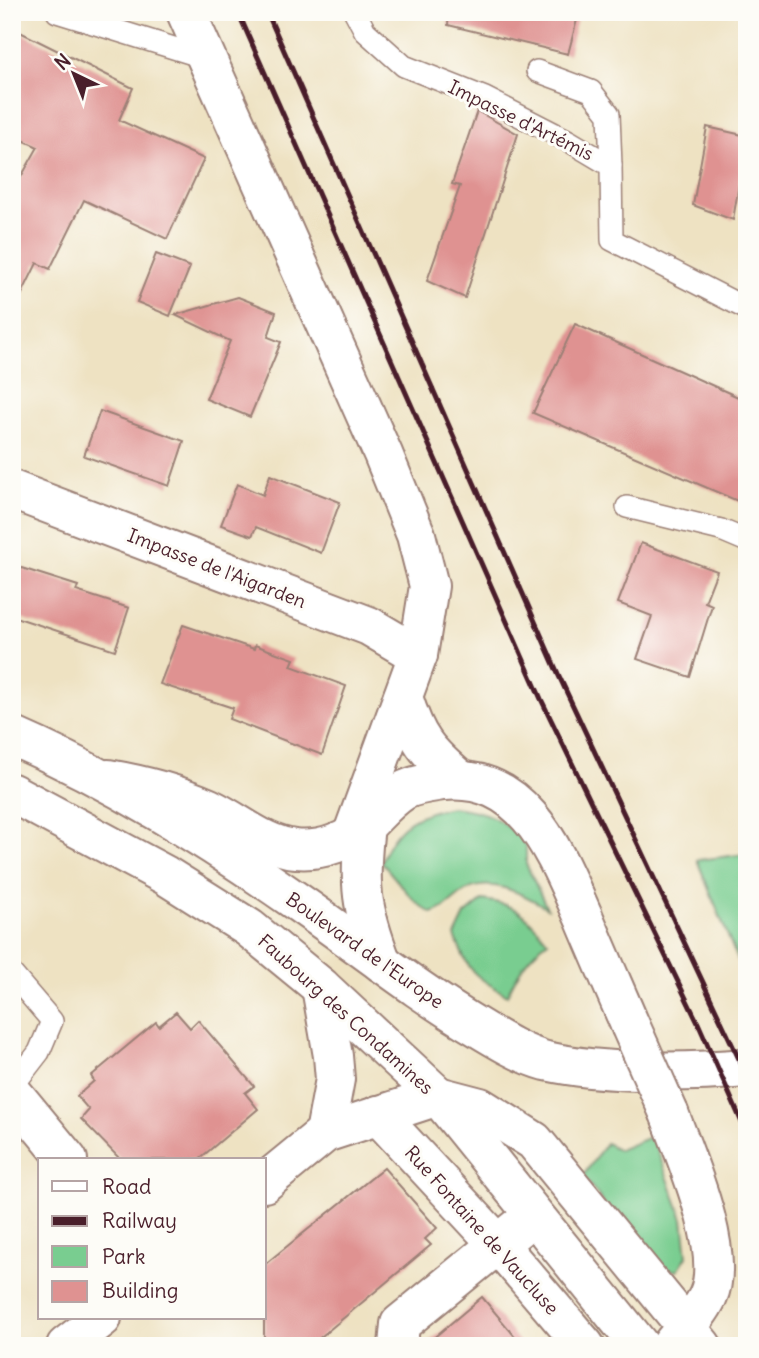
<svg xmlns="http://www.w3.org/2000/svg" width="759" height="1358" viewBox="0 0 759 1358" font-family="Delius,sans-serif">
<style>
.green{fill:#79cd90;stroke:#62765e;stroke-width:2}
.building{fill:#df9291}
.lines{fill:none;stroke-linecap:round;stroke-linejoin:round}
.service-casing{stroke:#9c8076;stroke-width:24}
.minor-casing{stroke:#9c8076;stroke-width:42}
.secondary-casing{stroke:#9c8076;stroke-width:42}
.service{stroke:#fff;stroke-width:21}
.minor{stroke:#fff;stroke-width:38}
.secondary{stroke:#fff;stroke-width:38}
.rail{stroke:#4a1f2b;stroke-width:5}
.minor-bridge-casing{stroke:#9c8076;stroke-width:42;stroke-linecap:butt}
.minor-bridge{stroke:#fff;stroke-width:38}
.labels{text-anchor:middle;stroke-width:6;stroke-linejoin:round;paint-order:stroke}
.street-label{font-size:19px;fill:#4a1f2b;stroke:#fdfcf7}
</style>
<rect width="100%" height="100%" fill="#fdfcf7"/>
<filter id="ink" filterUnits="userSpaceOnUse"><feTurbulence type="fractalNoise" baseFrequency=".0143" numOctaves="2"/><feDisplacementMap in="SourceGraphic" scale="14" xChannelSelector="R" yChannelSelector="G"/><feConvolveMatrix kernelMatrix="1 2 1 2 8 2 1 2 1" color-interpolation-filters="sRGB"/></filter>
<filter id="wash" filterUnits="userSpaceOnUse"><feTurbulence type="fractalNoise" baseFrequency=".00686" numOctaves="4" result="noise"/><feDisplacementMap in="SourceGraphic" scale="28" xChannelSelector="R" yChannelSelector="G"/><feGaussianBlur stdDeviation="1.57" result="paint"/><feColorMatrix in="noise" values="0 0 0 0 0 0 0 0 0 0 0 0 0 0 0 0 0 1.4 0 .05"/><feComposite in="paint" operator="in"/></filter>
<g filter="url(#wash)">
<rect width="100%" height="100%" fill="#eee2c2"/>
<g class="green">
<path d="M452,807C487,811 503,818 526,845V864L547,908C525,895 489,875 464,892C451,901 446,909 432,913C414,905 396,878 381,862C394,826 415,813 452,807Z"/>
<polygon points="747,854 747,983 697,860"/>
<path d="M483,900C519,905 525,914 548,941C527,956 518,972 507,995C475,977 467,971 455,936L465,915Z"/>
<polygon points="652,1136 683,1219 687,1256 678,1270 656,1270 583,1176 606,1143 619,1150"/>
</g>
<g id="blocks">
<g class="building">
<polygon points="449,12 579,12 568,54 448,25"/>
<polygon points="12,28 133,88 119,120 204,159 167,239 84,200 50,269 37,263 12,314 12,193 38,147 12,135"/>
<polygon points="477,111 518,134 465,298 427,281 460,186 452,184"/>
<polygon points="707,127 747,136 733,220 693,205"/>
<polygon points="156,254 190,267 170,316 137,302"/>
<polygon points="238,297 276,312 268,337 281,342 250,417 206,399 230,341 175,315"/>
<polygon points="575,324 747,401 747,505 533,413"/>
<polygon points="100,411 184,441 169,486 84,456"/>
<polygon points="270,475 340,502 321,553 256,527 252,536 221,525 237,484 263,495"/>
<polygon points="641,543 717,571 705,602 712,605 690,677 637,659 652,616 618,603"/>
<polygon points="12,565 78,586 76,591 129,608 115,650 12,616"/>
<polygon points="183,625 254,649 255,645 294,659 291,666 346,686 322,755 229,719 233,708 160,684"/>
<polygon points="176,1012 190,1028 198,1020 254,1086 245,1093 258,1109 198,1160 121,1160 81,1119 89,1110 77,1096 94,1081 91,1076 156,1022 159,1026"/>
<polygon points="384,1168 437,1228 425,1239 431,1245 310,1346 264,1346 264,1265"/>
<polygon points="482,1297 523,1346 424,1346"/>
</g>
</g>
</g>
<g filter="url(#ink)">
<use href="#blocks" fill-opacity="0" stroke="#9c8076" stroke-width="2"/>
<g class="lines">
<g class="service-casing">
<g id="service">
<polyline points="57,12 206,58"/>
<polyline points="355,12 365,31 404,66 485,98 569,141 611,166 612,240 747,309"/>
<polyline points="537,71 591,91 609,114 611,166"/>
<polyline points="627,507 721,530 747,541"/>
<polyline points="12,974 52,1021 39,1052 12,1087"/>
</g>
</g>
<g class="minor-casing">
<g id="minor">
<polyline points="186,12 383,454 416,535 429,586 418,655 353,833"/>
<polyline points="12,490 369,626 418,655"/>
<path d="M403,697C416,739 427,752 460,780"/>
<path d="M108,779C143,785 177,794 209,808C239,822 262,845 295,849C321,852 350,841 368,823C379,812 390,799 403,791C416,784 430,783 444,781C527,773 556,856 584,918C599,954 615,990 630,1025"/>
<polyline points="12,793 165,875 249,928 321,987 438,1096 640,1346"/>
<path d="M365,826C358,884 361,908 382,963"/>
<polyline points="321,987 333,1056 335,1079 325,1133"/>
<polyline points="12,1092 68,1160"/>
<path d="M669,1113C685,1156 728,1253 708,1296C700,1314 684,1329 672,1344"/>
<polyline points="378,1115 497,1243 585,1346"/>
<polyline points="264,1183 325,1133 438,1096 480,1107 534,1141 702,1346"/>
<polyline points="66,1346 102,1318"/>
<polyline points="398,1346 400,1324 518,1228"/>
</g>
</g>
<g class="secondary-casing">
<path id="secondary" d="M12,736C113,780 206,838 296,901C357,943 415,990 479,1028C499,1040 523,1055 546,1061C604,1074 687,1073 747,1068"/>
</g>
<use href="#service" class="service"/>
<use href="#minor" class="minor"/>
<use href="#secondary" class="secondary"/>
<g class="rail">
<polyline points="238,12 541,699 698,1023 747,1134"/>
<polyline points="267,12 559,676 747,1076"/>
</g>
<g class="minor-bridge-casing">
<polyline id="minor-bridge" points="630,1025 669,1113"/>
</g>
<use href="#minor-bridge" class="minor-bridge"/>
</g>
</g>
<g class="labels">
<g class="street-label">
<text transform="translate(521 120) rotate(26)" y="7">Impasse d'Artémis</text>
<text transform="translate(217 568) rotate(21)" y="7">Impasse de l'Aigarden</text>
<text transform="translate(365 950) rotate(35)" y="7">Boulevard de l'Europe</text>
<text transform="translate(346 1014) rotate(42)" y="7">Faubourg des Condamines</text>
<text transform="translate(482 1230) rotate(48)" y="7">Rue Fontaine de Vaucluse</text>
</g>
</g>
<rect width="759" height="1358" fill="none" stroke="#fdfcf7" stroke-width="42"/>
<rect x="38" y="1158" width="228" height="161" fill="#fdfcf7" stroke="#b5a4a5" stroke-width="2"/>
<rect x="52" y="1181" width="35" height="10" fill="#ffffff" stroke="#b5a4a5" stroke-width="2"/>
<text x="102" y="1194" font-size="21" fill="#4a1f2b">Road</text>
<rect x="52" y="1216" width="35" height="10" fill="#4a1f2b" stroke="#b5a4a5" stroke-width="2"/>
<text x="102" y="1228" font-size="21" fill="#4a1f2b">Railway</text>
<rect x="52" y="1246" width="35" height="21" fill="#79cd90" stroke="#b5a4a5" stroke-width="2"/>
<text x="102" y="1264" font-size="21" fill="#4a1f2b">Park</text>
<rect x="52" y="1281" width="35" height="21" fill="#df9291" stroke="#b5a4a5" stroke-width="2"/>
<text x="102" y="1298" font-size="21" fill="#4a1f2b">Building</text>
<g transform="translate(74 74) rotate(317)" stroke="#fdfcf7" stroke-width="5" paint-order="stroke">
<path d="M0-5L12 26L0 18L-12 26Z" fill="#4a1f2b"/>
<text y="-10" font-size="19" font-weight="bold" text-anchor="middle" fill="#4a1f2b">N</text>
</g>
</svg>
